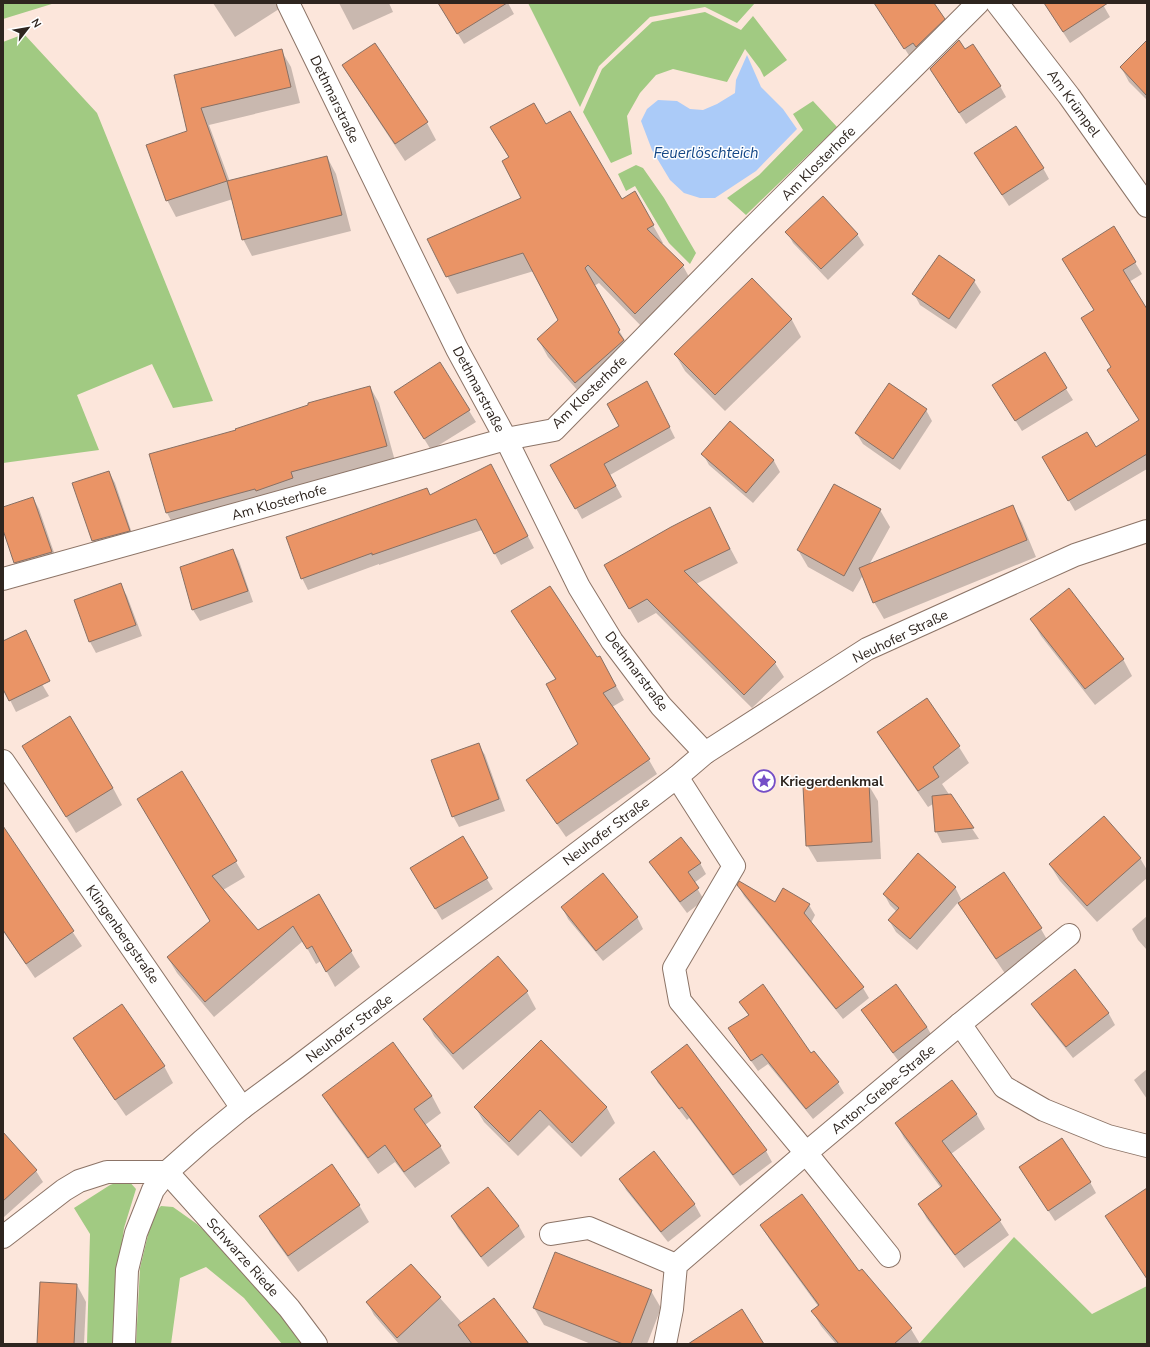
<svg xmlns="http://www.w3.org/2000/svg" width="1150" height="1347" viewBox="0 0 1150 1347" font-family="'Nunito Sans',sans-serif">
<style>
.green{fill:#a1ca82}
.water{fill:#abcbf8}
.shadow{fill:#0003}
.building{fill:#ea9466;stroke:#887064}
.lines{fill:none;stroke-linecap:round;stroke-linejoin:round}
.minor-casing{stroke:#8c7467;stroke-width:24}
.minor{stroke:#fff;stroke-width:22}
.labels{text-anchor:middle;stroke-width:3;stroke-linejoin:round;paint-order:stroke}
.street-label{font-size:14px;fill:#2e251f;stroke:#fff}
.poi-label{font-size:14px;font-weight:bold;fill:#2e251f;stroke:#fff;text-anchor:start}
.water-label{font-size:15px;font-style:italic;fill:#144787;stroke:#fff}
</style>
<rect width="100%" height="100%" fill="#fce6db"/>
<g class="green">
<polygon points="3,3 55,3 3,19"/>
<polygon points="528,3 755,3 737,23 705,7 650,17 599,66 580,107"/>
<polygon points="705,12 741,30 753,16 787,60 764,77 760,69 745,49 727,82 673,69 656,75 640,93 627,116 632,154 611,163 583,112 602,69 652,22"/>
<polygon points="24,34 97,113 213,401 173,408 152,364 77,395 99,450 3,463 3,42"/>
<polygon points="813,101 837,127 746,215 727,198 759,175 803,130 793,114"/>
<polygon points="636,165 643,168 664,198 696,253 690,264 669,243 635,186 626,191 618,174"/>
<polygon points="127,1179 136,1189 124,1228 119,1267 114,1344 87,1344 90,1234 74,1208 110,1185"/>
<polygon points="161,1206 173,1207 197,1224 258,1282 310,1344 282,1344 244,1298 206,1267 180,1278 171,1344 136,1344 140,1268 153,1214"/>
<polygon points="1014,1237 1092,1314 1147,1286 1147,1344 919,1344"/>
</g>
<polygon class="water" points="747,55 761,87 783,109 797,129 756,171 715,198 700,198 684,193 670,180 652,150 641,121 647,109 658,100 677,101 690,109 703,110 717,104 735,93 736,80"/>
<g class="shadow">
<polygon points="213,3 276,3 279,9 235,37"/>
<polygon points="339,3 389,3 393,12 353,30"/>
<polygon points="439,3 508,3 514,14 464,44"/>
<polygon points="885,3 933,3 950,30 912,60 885,18"/>
<polygon points="1044,3 1102,3 1110,17 1070,43"/>
<polygon points="1147,42 1147,100 1129,82 1121,67"/>
<polygon points="374,45 427,123 436,140 405,161 353,82 343,66"/>
<polygon points="281,50 291,67 300,103 209,125 230,182 327,157 336,174 351,231 252,256 243,239 233,199 176,217 167,200 188,132 175,76"/>
<polygon points="937,80 1000,86 1006,97 966,124"/>
<polygon points="546,126 621,200 634,192 663,243 661,244 683,266 693,284 646,331 599,283 594,286 629,348 586,400 548,357 538,339 559,320 534,271 457,294 447,276 522,199 509,158 502,146"/>
<polygon points="982,165 1043,168 1049,179 1009,206"/>
<polygon points="1114,228 1142,274 1129,282 1147,310 1147,469 1075,511 1044,458 1095,449 1140,421 1112,368 1095,311"/>
<polygon points="787,232 857,234 864,245 828,280 793,243"/>
<polygon points="752,279 792,320 801,337 725,411 685,371 675,354"/>
<polygon points="974,281 981,292 956,329 920,305 914,294"/>
<polygon points="1044,354 1073,400 1022,431 1000,396"/>
<polygon points="440,364 476,422 431,450 402,403"/>
<polygon points="370,387 379,403 395,461 175,528 167,513 237,431"/>
<polygon points="653,394 675,438 610,475 622,497 582,519 552,465 620,426"/>
<polygon points="926,410 932,421 900,470 863,444 856,433"/>
<polygon points="730,423 774,461 780,472 753,503 709,465 703,454"/>
<polygon points="109,472 115,483 135,542 99,552 93,541 74,484"/>
<polygon points="497,477 534,548 501,565 482,530 379,565 379,564 308,590 302,578 431,496"/>
<polygon points="33,498 39,509 58,564 22,574 15,562 3,527 3,508"/>
<polygon points="1013,507 1022,523 1036,557 884,619 874,602 863,575 853,592 808,567 798,550 880,510 890,527 869,565"/>
<polygon points="709,508 738,563 696,584 775,663 784,677 752,708 656,613 638,623 605,566"/>
<polygon points="233,550 239,561 253,602 200,621 193,610 182,568"/>
<polygon points="120,584 127,596 142,636 96,653 90,642"/>
<polygon points="1031,619 1123,659 1132,676 1095,705 1041,636"/>
<polygon points="521,626 597,659 600,657 624,700 612,707 649,760 657,774 566,837 536,794 527,780 579,744 556,680"/>
<polygon points="14,637 49,696 16,712 3,686 3,642"/>
<polygon points="879,732 959,747 969,763 942,784 979,839 942,843 936,831 933,804 928,807 888,749"/>
<polygon points="478,744 485,755 505,811 459,827 453,816"/>
<polygon points="33,763 113,788 122,805 76,833"/>
<polygon points="868,784 878,801 881,859 817,862 807,845"/>
<polygon points="147,815 236,862 245,877 223,890 257,931 319,896 360,967 335,987 321,961 316,964 303,941 214,1017 177,973 168,958 211,921"/>
<polygon points="8,835 82,946 35,978 3,931 3,836"/>
<polygon points="462,838 493,889 442,920 411,868"/>
<polygon points="1140,858 1147,870 1147,878 1097,922 1060,881 1050,865"/>
<polygon points="651,862 700,863 706,874 694,883 704,900 687,913 657,873"/>
<polygon points="738,885 775,903 809,905 815,915 811,923 863,988 869,998 843,1019 744,896"/>
<polygon points="955,887 961,899 917,950 896,932 889,920 897,912 890,905 884,894"/>
<polygon points="959,903 1041,929 1050,945 1006,975 969,920"/>
<polygon points="562,907 637,917 643,929 603,961 568,919"/>
<polygon points="1147,916 1147,950 1138,940 1132,929"/>
<polygon points="1075,971 1109,1014 1115,1025 1073,1058 1039,1015 1033,1004"/>
<polygon points="527,992 536,1009 463,1070 434,1036 425,1019"/>
<polygon points="740,1002 811,1055 838,1083 844,1093 813,1119 768,1064 758,1071 729,1029 749,1016"/>
<polygon points="862,1010 927,1027 933,1038 900,1063 869,1021"/>
<polygon points="74,1038 164,1066 173,1083 126,1116 84,1055"/>
<polygon points="541,1042 607,1108 615,1123 581,1157 549,1125 518,1156 484,1122 475,1107"/>
<polygon points="686,1046 766,1151 772,1162 740,1186 689,1118 687,1120 658,1083 652,1072"/>
<polygon points="1147,1069 1147,1099 1134,1080"/>
<polygon points="952,1082 977,1115 985,1129 951,1154 1000,1221 1009,1235 964,1268 927,1219 919,1204 941,1188 904,1138 896,1123"/>
<polygon points="323,1095 432,1096 441,1113 425,1125 440,1146 450,1163 415,1188 395,1162 378,1174 333,1112"/>
<polygon points="5,1136 36,1171 43,1182 4,1217 3,1138"/>
<polygon points="653,1153 695,1205 701,1216 668,1242 626,1190 620,1179"/>
<polygon points="1020,1167 1090,1182 1096,1193 1055,1221"/>
<polygon points="359,1205 369,1222 298,1272 270,1233 261,1216"/>
<polygon points="452,1217 519,1226 525,1237 488,1267 458,1228"/>
<polygon points="761,1226 859,1272 862,1270 911,1329 920,1344 836,1344 821,1326 812,1311 818,1306 770,1240"/>
<polygon points="411,1265 462,1323 528,1344 399,1344 374,1315 367,1302"/>
<polygon points="77,1285 86,1302 84,1344 38,1344"/>
<polygon points="651,1291 661,1308 647,1344 591,1344 544,1325 534,1308"/>
</g>
<g class="building">
<polygon points="438,3 507,3 457,34"/>
<polygon points="874,3 934,3 945,19 916,47 913,43 904,49"/>
<polygon points="1044,3 1108,3 1063,32"/>
<polygon points="959,40 965,49 973,44 1001,86 959,113 930,69"/>
<polygon points="1147,40 1147,96 1120,67"/>
<polygon points="375,43 428,122 395,144 342,65"/>
<polygon points="282,49 291,87 201,108 227,181 166,201 146,145 187,131 174,75"/>
<polygon points="534,103 546,124 570,111 622,199 635,191 654,225 647,229 684,265 635,314 588,265 585,268 620,330 618,332 624,340 575,383 537,339 558,320 523,253 446,277 427,239 521,198 502,161 509,157 490,127"/>
<polygon points="1016,126 1044,168 1002,195 974,153"/>
<polygon points="327,156 342,215 242,240 227,181"/>
<polygon points="823,196 858,234 821,269 785,232"/>
<polygon points="1114,226 1136,262 1123,270 1147,309 1147,454 1068,501 1042,457 1087,432 1096,447 1139,420 1107,370 1111,367 1081,318 1094,310 1062,259"/>
<polygon points="939,255 975,280 949,319 912,294"/>
<polygon points="752,278 792,319 715,395 674,354"/>
<polygon points="1045,352 1067,388 1015,421 992,385"/>
<polygon points="440,362 470,410 424,439 394,392"/>
<polygon points="647,381 670,427 604,464 616,486 575,509 550,465 619,426 607,404"/>
<polygon points="889,383 927,409 893,459 855,433"/>
<polygon points="370,386 387,446 291,472 293,478 256,491 255,489 166,513 149,454 236,430 235,429 308,405 308,403"/>
<polygon points="730,421 774,460 746,493 701,454"/>
<polygon points="491,464 528,536 494,554 476,519 372,555 372,553 301,579 286,537 427,488 430,495"/>
<polygon points="109,471 130,531 92,541 72,483"/>
<polygon points="834,484 881,509 844,576 797,550"/>
<polygon points="33,497 52,552 14,563 3,530 3,507"/>
<polygon points="1013,505 1027,540 873,603 859,568"/>
<polygon points="710,507 730,549 684,571 776,662 744,695 647,599 629,609 604,565 671,527"/>
<polygon points="233,549 248,591 192,610 180,567"/>
<polygon points="121,583 136,625 89,642 74,600"/>
<polygon points="550,586 597,657 600,656 616,686 603,693 650,759 557,824 526,780 578,744 546,684 556,679 511,611"/>
<polygon points="1069,588 1124,659 1085,689 1030,619"/>
<polygon points="26,630 50,681 9,701 3,689 3,641"/>
<polygon points="927,698 960,746 933,767 939,777 918,791 877,732"/>
<polygon points="70,716 113,788 66,817 22,746"/>
<polygon points="479,743 499,799 452,817 431,760"/>
<polygon points="182,771 237,861 212,876 258,930 319,894 352,951 326,972 312,946 307,949 293,926 205,1002 167,957 210,921 137,799"/>
<polygon points="869,783 872,842 806,846 803,786"/>
<polygon points="951,794 974,828 935,832 932,796"/>
<polygon points="1104,816 1141,858 1087,906 1049,864"/>
<polygon points="3,826 74,931 26,964 3,930"/>
<polygon points="463,836 488,878 435,909 410,868"/>
<polygon points="681,837 701,863 688,872 699,888 680,902 649,862"/>
<polygon points="918,853 956,887 910,939 888,920 899,908 883,894"/>
<polygon points="1004,872 1042,928 996,959 958,903"/>
<polygon points="603,873 638,917 596,951 561,907"/>
<polygon points="739,881 775,902 783,888 810,904 804,913 864,987 836,1009 737,885"/>
<polygon points="498,956 528,991 453,1054 423,1019"/>
<polygon points="1075,969 1109,1013 1066,1047 1031,1004"/>
<polygon points="763,984 811,1053 814,1051 839,1082 806,1109 762,1054 751,1061 728,1028 749,1015 739,1002"/>
<polygon points="896,984 927,1027 893,1053 861,1010"/>
<polygon points="122,1004 165,1066 115,1100 73,1038"/>
<polygon points="541,1040 607,1107 572,1143 540,1110 509,1142 474,1107"/>
<polygon points="393,1042 432,1096 414,1109 441,1146 404,1172 385,1145 368,1158 322,1095"/>
<polygon points="687,1044 767,1150 733,1175 682,1107 679,1109 651,1072"/>
<polygon points="952,1080 977,1114 942,1141 1001,1220 955,1255 918,1204 942,1186 895,1123"/>
<polygon points="3,1132 37,1170 3,1201"/>
<polygon points="1062,1138 1091,1182 1048,1211 1019,1167"/>
<polygon points="654,1151 695,1204 661,1232 619,1179"/>
<polygon points="332,1164 360,1205 288,1256 259,1216"/>
<polygon points="488,1187 519,1226 481,1257 451,1216"/>
<polygon points="1147,1188 1147,1279 1105,1216"/>
<polygon points="802,1194 859,1271 862,1269 912,1328 894,1344 839,1344 811,1311 819,1305 760,1225"/>
<polygon points="555,1252 652,1290 631,1344 623,1344 533,1308"/>
<polygon points="411,1264 441,1297 397,1338 366,1302"/>
<polygon points="40,1282 77,1284 74,1344 37,1344"/>
<polygon points="494,1298 529,1344 472,1344 458,1325"/>
<polygon points="742,1309 764,1344 688,1344"/>
</g>
<g class="lines">
<g class="minor-casing">
<g id="minor">
<polyline points="288,3 457,349 506,439 579,587 612,641 661,706 705,753"/>
<polyline points="997,3 1069,96 1147,206"/>
<polyline points="3,579 506,439 554,430 743,237 978,3"/>
<polyline points="3,761 242,1108"/>
<polyline points="677,777 734,866 674,968 680,1001 806,1153 889,1256"/>
<polyline points="960,1024 1069,935"/>
<polyline points="551,1234 589,1228 676,1265"/>
<polyline points="3,1237 64,1190 79,1181 107,1172 167,1172 289,1308 316,1344"/>
<polyline points="124,1344 127,1270 136,1233 153,1190 167,1172 203,1140 242,1108 296,1068 677,777 705,753 867,649 1075,555 1147,531"/>
<polyline points="665,1344 672,1309 676,1265 806,1153 960,1024 1004,1087 1044,1110 1108,1136 1147,1146"/>
</g>
</g>
<use href="#minor" class="minor"/>
</g>
<defs>
<g id="sight-ring" transform="scale(1.15)"><circle r="9.5" fill="#fff" stroke="#754ec7" stroke-width="1.5"/><path d="M0-6L1.8-2.2L6-1.7L2.9 1.2L3.7 5.4L0 3.3L-3.7 5.4L-2.9 1.2L-6-1.7L-1.8-2.2Z" fill="#754ec7"/></g>
</defs>
<g fill-rule="evenodd">
<use href="#sight-ring" x="764" y="781"/>
</g>
<g class="labels">
<g class="street-label">
<text transform="translate(335 99) rotate(64)" y="5">Dethmarstraße</text>
<text transform="translate(1074 103) rotate(54)" y="5">Am Krümpel</text>
<text transform="translate(818 163) rotate(-45)" y="5">Am Klosterhofe</text>
<text transform="translate(479 389) rotate(62)" y="5">Dethmarstraße</text>
<text transform="translate(589 392) rotate(-44)" y="5">Am Klosterhofe</text>
<text transform="translate(279 502) rotate(-16)" y="5">Am Klosterhofe</text>
<text transform="translate(900 636) rotate(-26)" y="5">Neuhofer Straße</text>
<text transform="translate(637 671) rotate(53)" y="5">Dethmarstraße</text>
<text transform="translate(606 831) rotate(-37)" y="5">Neuhofer Straße</text>
<text transform="translate(123 934) rotate(55)" y="5">Klingenbergstraße</text>
<text transform="translate(349 1028) rotate(-37)" y="5">Neuhofer Straße</text>
<text transform="translate(883 1089) rotate(-40)" y="5">Anton-Grebe-Straße</text>
<text transform="translate(243 1257) rotate(48)" y="5">Schwarze Riede</text>
</g>
<g class="poi-label">
<text x="780" y="786">Kriegerdenkmal</text>
</g>
<g class="water-label">
<text x="706" y="158">Feuerlöschteich</text>
</g>
</g>
<rect width="1150" height="1347" fill="none" stroke="#2e251f" stroke-width="8"/>
<g transform="translate(28 28) rotate(59)" stroke="#ffffff" stroke-width="3" paint-order="stroke">
<path d="M0-3L7 15L0 10L-7 15Z" fill="#2e251f"/>
<text y="-6" font-size="11" font-weight="bold" text-anchor="middle" fill="#2e251f">N</text>
</g>
</svg>
